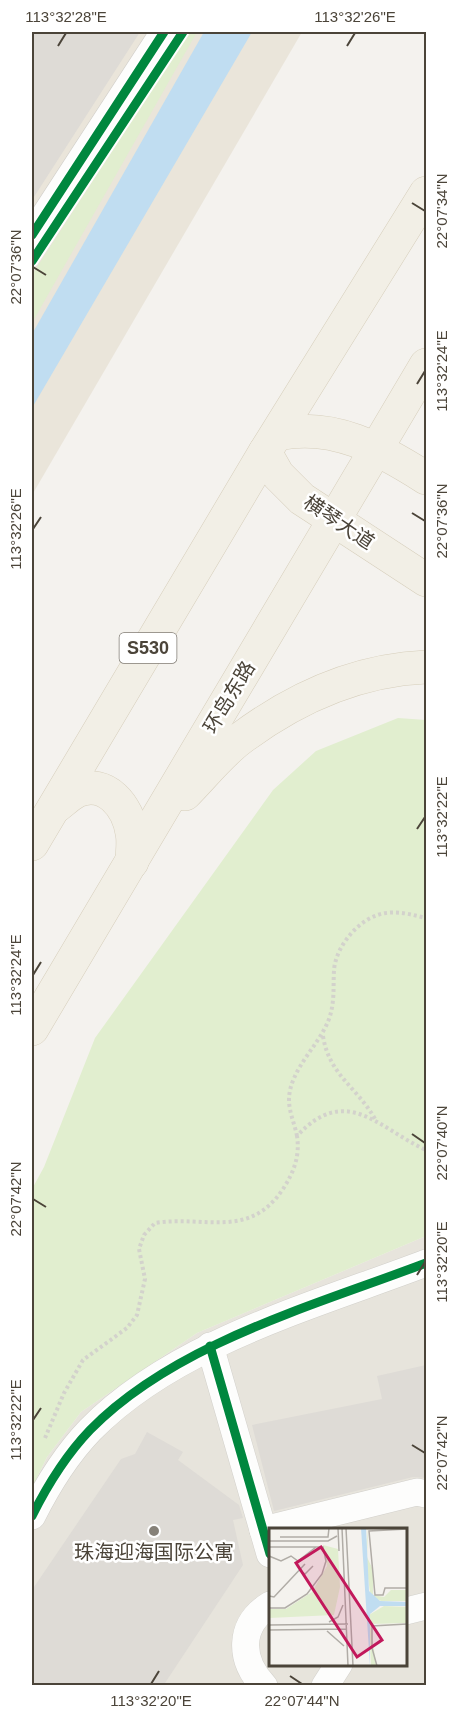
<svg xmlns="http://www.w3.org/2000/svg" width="458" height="1717" viewBox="0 0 458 1717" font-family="Helvetica,'Noto Sans SC',sans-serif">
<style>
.residential{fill:#e7e4dc;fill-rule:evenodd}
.education{fill:#eae5da}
.green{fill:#e1eecf}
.water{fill:#c0ddf1}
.building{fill:#dedbd6}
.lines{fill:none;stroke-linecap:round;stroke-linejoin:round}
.street-casing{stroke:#d2d0cb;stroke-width:28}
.primary-casing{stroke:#d6cebb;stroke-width:34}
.path{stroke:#d3d2cc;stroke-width:4;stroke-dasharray:3 3;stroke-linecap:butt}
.street{stroke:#fdfdfc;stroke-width:27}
.primary{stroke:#f2efe6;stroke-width:33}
.cycleway-casing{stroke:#fff;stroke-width:13}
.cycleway{stroke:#00873e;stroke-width:9}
.ticks{fill:none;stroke:#4b4439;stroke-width:2}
.poi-dot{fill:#868178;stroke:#fff;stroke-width:2}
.labels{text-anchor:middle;stroke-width:5;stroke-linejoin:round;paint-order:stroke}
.shield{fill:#fff;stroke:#817c74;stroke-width:1.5}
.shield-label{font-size:18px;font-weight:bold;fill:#4b4439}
.street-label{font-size:20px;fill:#4b4439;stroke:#fff}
.poi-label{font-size:20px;fill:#4b4439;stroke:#fff}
.inset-road{fill:none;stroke:#b0aca6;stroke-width:1.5}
.view{fill:#c2185b;fill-opacity:0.15;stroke:#c2185b;stroke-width:3}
.inset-edge{fill:none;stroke:#4b4439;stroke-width:3}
.neatline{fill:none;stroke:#4b4439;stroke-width:2}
.ticks-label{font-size:15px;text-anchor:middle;fill:#4b4439}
</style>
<rect width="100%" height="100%" fill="#f4f2ee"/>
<path class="residential" d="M426,1236V1685H32V1488L47,1457L81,1412L197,1333ZM270,1530H406V1664H270Z"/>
<polygon class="education" points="32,32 302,32 32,495"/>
<g class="green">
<polygon points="189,32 197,32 32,323 32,275"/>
<polygon points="398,718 426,720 426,1236 197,1333 81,1412 47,1457 32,1488 32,1189 44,1167 95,1038 273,790 316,751"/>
</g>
<polygon class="water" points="204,32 252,32 32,408 32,334"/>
<g class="building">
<polygon points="32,32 140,32 32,200"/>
<polygon points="426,1365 426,1478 413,1477 274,1511 252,1425 382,1399 377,1376"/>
<polygon points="147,1432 183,1452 178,1460 239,1505 243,1518 233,1520 243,1565 163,1686 32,1686 32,1590 121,1459 135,1454"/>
</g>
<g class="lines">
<g class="street-casing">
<g id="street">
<polyline points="32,235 164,32"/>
<polyline points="210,1346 270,1554"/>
<path d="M32,1516C47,1486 67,1454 90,1430C175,1343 316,1305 426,1263"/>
<polyline points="263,1530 417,1492 426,1494"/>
<polyline points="406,1611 426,1606"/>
<path d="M264,1686C239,1660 238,1625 270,1605"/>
<polyline points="325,1686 339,1664"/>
</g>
</g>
<g class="primary-casing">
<g id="primary">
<path d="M278,434C334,422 380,449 426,478"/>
<polyline points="265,452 278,475 302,499 426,580"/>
<path d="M185,794C203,776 220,754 240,739C296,697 357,670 426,667"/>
<path d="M54,808C61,803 69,795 77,791C106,778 128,807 132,833C134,842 132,853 132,862"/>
<polyline points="32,844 265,452 426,193"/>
<polyline points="32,1029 426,365"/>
</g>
</g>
<g class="path">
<path d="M323,1036C329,1075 357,1087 375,1119"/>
<path d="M297,1136C295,1125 289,1112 289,1100C289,1070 319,1046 329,1019C335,1002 333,987 334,970C336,945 361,916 386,913C400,911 413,915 426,918"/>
<path d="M45,1438L64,1393L83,1360L127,1328L137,1315L145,1279L139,1249L144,1235L155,1223C205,1215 249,1240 283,1189C294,1172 300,1156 297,1136C346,1083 378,1128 426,1150"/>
</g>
<use href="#street" class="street"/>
<use href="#primary" class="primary"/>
<g class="cycleway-casing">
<g id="cycleway">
<polyline points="32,235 164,32"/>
<polyline points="32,261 183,32"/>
<polyline points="210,1346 270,1554"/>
<path d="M32,1516C47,1486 67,1454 90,1430C175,1343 316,1305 426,1263"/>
</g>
</g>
<use href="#cycleway" class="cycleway"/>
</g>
<path class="ticks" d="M58,46L66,33M347,46L355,33M412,203L425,211M33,267L46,275M417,384L425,371M412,513L425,521M33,529L41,517M417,829L425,817M33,975L41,962M412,1134L425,1143M33,1199L46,1207M417,1275L425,1262M33,1420L41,1408M412,1445L425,1453M290,1676L302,1684M151,1684L159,1671"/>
<circle class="poi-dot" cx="154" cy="1531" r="6"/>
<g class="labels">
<rect class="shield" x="119.5" y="633" width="57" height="30" rx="4.5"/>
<g class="shield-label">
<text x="148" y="654">S530</text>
</g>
<g class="street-label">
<text transform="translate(339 522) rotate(34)" y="7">横琴大道</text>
<text transform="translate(229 697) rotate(-59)" y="7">环岛东路</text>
</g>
<g class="poi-label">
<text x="154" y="1559">珠海迎海国际公寓</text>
</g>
</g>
<g transform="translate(269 1528)">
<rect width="138" height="138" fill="#f4f2ee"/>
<path d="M99,0L98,29L104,42V67L115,69L122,62H138V73H112L106,70L101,64L96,28ZM54,17L69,21L71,59L65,87L0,90V81H17L43,64L58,38ZM115,78L138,79V95L102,96L107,138H102L100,87Z" fill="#e1eecf"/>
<path d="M92,0H97L100,63L111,73L138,74V78H111L101,86V138Z" fill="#c0ddf1"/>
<path class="inset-road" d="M69,0L70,23M73,0L79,138M77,0L84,138M138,1L100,3L106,67H114L116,60H138M11,9H59L60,0M0,13H59L68,8M0,19H54L57,33L53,46L38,66L16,80H0M0,28L12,33L22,28L29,33L47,19M30,42L36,46L44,38M0,68L5,69L36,36M60,94L69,89L74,77M0,97L79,96M0,102L78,101M58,103L75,118M108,138L103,120V98L138,96"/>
<path class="view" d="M52,19L113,112L88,129L27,35Z"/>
<rect width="138" height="138" class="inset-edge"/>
</g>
<rect width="458" height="1717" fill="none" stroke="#ffffff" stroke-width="66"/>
<rect x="33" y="33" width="392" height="1651" class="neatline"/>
<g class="ticks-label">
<text x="66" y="22">113°32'28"E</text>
<text x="355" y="22">113°32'26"E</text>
<text transform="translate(442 211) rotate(-90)" y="5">22°07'34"N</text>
<text transform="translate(16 267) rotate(-90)" y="5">22°07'36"N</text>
<text transform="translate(442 371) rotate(-90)" y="5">113°32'24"E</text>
<text transform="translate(442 521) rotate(-90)" y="5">22°07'36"N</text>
<text transform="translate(16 529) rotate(-90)" y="5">113°32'26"E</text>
<text transform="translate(442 817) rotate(-90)" y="5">113°32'22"E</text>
<text transform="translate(16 975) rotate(-90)" y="5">113°32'24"E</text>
<text transform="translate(442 1143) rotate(-90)" y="5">22°07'40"N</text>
<text transform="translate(16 1199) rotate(-90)" y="5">22°07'42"N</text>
<text transform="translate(442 1262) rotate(-90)" y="5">113°32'20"E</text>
<text transform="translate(16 1420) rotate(-90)" y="5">113°32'22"E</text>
<text transform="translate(442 1453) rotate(-90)" y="5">22°07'42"N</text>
<text x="151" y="1706">113°32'20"E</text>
<text x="302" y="1706">22°07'44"N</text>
</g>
</svg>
